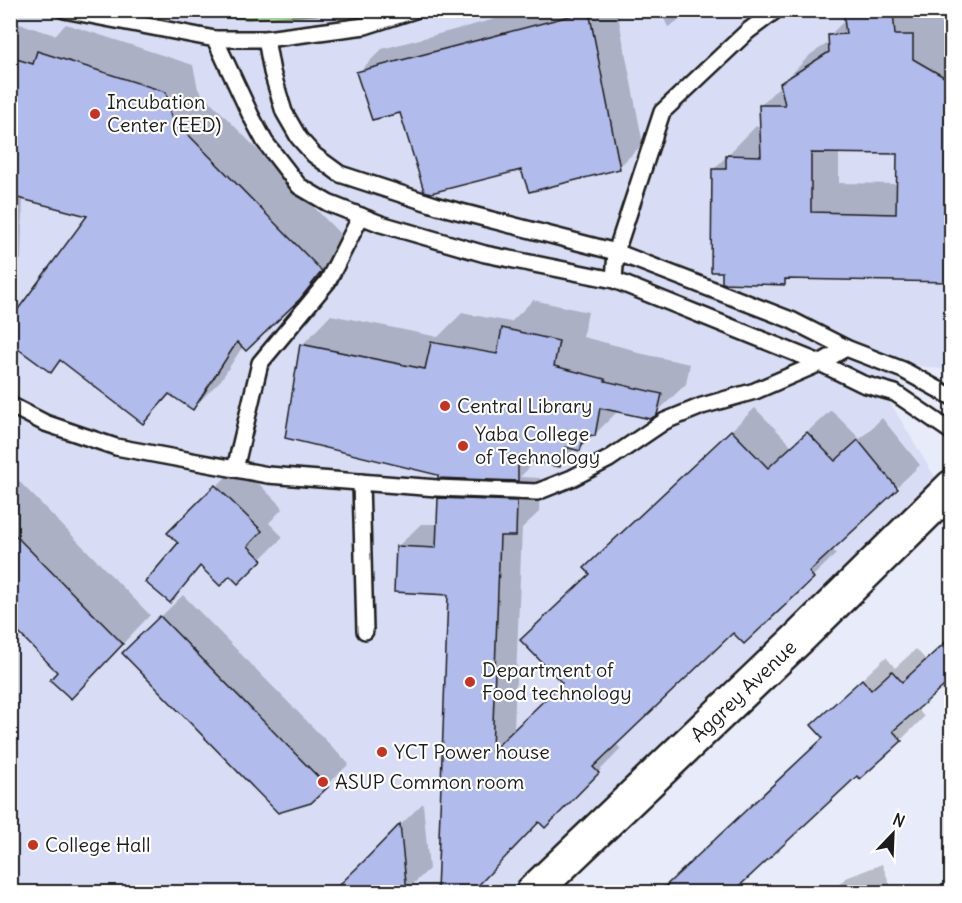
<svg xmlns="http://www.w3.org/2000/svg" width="962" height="903" viewBox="0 0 962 903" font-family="Delius,sans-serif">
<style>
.built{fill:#d8ddf5}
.green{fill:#a6d899;stroke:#617a5a;stroke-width:1.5}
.shadow{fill:#0003;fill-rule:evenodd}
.building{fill:#b1bbec;stroke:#1c1c1c;stroke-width:1.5;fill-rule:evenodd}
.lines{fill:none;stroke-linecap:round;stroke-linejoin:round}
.service-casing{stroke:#1c1c1c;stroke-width:20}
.tertiary-casing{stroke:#1c1c1c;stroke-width:38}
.service{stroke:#fff;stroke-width:15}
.tertiary{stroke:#fff;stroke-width:33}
.poi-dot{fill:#c8321e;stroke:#fff;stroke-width:2}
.labels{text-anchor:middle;stroke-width:4.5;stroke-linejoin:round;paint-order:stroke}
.poi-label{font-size:20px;fill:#1c1c1c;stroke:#fff;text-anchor:start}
.street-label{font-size:20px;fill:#1c1c1c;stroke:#fff}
</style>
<rect width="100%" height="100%" fill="#e8ebf9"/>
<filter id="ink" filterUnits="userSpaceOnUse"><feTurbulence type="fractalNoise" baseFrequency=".0167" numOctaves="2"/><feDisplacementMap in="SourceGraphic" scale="12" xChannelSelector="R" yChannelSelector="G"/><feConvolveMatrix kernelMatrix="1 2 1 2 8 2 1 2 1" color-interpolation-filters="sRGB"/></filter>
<g filter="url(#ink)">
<polygon class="built" points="10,11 951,11 951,371 907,364 903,370 891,404 941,487 511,892 11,892"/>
<polygon class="green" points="156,11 337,10 337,11 326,14 249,19"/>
<g class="shadow">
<polygon points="529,10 617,10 643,144 619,167 522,169 401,111 358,73 382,49"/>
<polygon points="660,10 696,10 668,27"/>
<path d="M844,10H941L942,30L952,35V281L790,278L784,283L714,169L756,126H761V105L811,54L830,42V35L845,20ZM839,152H898V184L839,183Z"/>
<polygon points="10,21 55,35 66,24 193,65 198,89 349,243 328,270 299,298 243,346 221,380 193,408 171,394 143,422 62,360 51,371 90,215 23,198 21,259 10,270"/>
<polygon points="533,300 588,312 583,337 634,350 634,352 690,364 686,384 656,413 618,411 580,449 576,448 559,465 536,461 520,477 540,478 539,512 522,528 514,730 564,683 591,574 609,545 755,408 792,446 831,410 860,439 882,418 920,465 832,549 836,554 744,642 733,631 616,744 621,749 545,826 539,820 470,892 439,892 450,594 397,547 421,524 438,524 439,498 460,478 440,474 302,345 331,315 438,337 462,313 511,322"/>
<polygon points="239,464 283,508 269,523 283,537 238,582 230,574 202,566 170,601 180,543 169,533"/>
<polygon points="10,472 150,615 99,669 59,672 10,622"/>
<polygon points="183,595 349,764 310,801 124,653"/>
<polygon points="952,637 952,700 940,688 917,708 924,717 901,740 860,777 858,773 731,892 661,892 824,737 813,725 886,657 895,668 916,649 926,660"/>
<polygon points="423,803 429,869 405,892 332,892"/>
<polygon points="882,864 893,892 831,892 846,878"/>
</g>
<g class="building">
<path d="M843,10H893L895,35H913V59L951,81V151L946,184H951V282L785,279V285L722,283V272H711L712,169H726V155L761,156L759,105H785L780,83L829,52L828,35L846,34ZM811,153L897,154L896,214L811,212Z"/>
<polygon points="589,11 620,169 529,192 521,170 431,193 424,191 400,113 372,120 356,72"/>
<polygon points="37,51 166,92 171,117 322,271 300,299 246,351 237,342 193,410 169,394 143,424 60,360 51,373 10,343 10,320 87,216 10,196 10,57 33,64"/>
<polygon points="502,328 559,341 554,366 605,379 605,381 662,394 657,415 650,419 600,408 595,436 585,434 580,451 565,447 560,467 518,459 518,481 438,478 438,475 285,438 300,344 425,369 431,342 497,354"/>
<polygon points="731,430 768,468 807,432 835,461 858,440 898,489 809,572 814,578 744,644 733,633 593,767 599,773 545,828 539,822 472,892 437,892 448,595 394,592 396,546 436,548 438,498 517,501 516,536 500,536 492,751 562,683 520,640 590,574 584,568"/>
<polygon points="215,485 262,531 248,546 262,560 238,584 230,576 220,586 200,566 170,603 145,582 178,543 167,533"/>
<polygon points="10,530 123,644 71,699 50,680 57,672 10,624"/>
<polygon points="160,616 328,787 311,803 278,813 122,653"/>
<polygon points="951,637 951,680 893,731 902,741 860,779 857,776 733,892 659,892 823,738 811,725 862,679 871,690 892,671 902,682"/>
<polygon points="400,824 407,892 332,892 364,861"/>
</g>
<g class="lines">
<g class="service-casing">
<g id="service">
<polyline points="64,10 215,39 266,39 365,26 415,10"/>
<polyline points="215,39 251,116 265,142 299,186 328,203 381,224 485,254 614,280 820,363 863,384 895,393 952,432"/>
<polyline points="266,39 272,72 284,112 299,138 314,155 340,174 438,206 616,252 791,320 846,348 903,370 952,397"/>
<polyline points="614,280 616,252 662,112 748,31 776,10"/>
<polyline points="10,405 45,423 116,447 268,475 437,488 537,492 572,478 609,459 665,421 702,406 755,391 820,363 846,348"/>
<polyline points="235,469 260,363 328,281 361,216"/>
<polyline points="361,482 365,631"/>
</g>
</g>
<g class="tertiary-casing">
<g id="tertiary">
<path id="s1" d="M533,892L801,636L952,487"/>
</g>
</g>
<use href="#service" class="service"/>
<use href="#tertiary" class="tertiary"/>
</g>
</g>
<g class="poi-dot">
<circle cx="95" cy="114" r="6"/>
<circle cx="445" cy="406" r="6"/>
<circle cx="463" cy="446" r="6"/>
<circle cx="470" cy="682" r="6"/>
<circle cx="382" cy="752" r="6"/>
<circle cx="323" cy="782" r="6"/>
<circle cx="33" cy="845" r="6"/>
</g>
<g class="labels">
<g class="poi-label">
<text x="107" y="109">Incubation<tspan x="107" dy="23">Center (EED)</tspan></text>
<text x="457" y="413">Central Library</text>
<text x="475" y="441">Yaba College<tspan x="475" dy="23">of Technology</tspan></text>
<text x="482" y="677">Department of<tspan x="482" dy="23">Food technology</tspan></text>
<text x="394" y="759">YCT Power house</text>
<text x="335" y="789">ASUP Common room</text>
<text x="45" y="852">College Hall</text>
</g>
<g class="street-label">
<text dy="7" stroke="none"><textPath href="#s1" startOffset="291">Aggrey Avenue</textPath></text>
</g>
</g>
<rect width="962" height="903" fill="none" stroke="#fff" stroke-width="36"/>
<rect x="18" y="18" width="926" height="867" fill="none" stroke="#1c1c1c" stroke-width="2" filter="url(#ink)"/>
<g transform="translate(893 834) rotate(23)" stroke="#ffffff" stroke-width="4.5" paint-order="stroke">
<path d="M0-4.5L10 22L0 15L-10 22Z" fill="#1c1c1c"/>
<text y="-9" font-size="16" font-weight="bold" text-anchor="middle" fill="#1c1c1c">N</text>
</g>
</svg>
